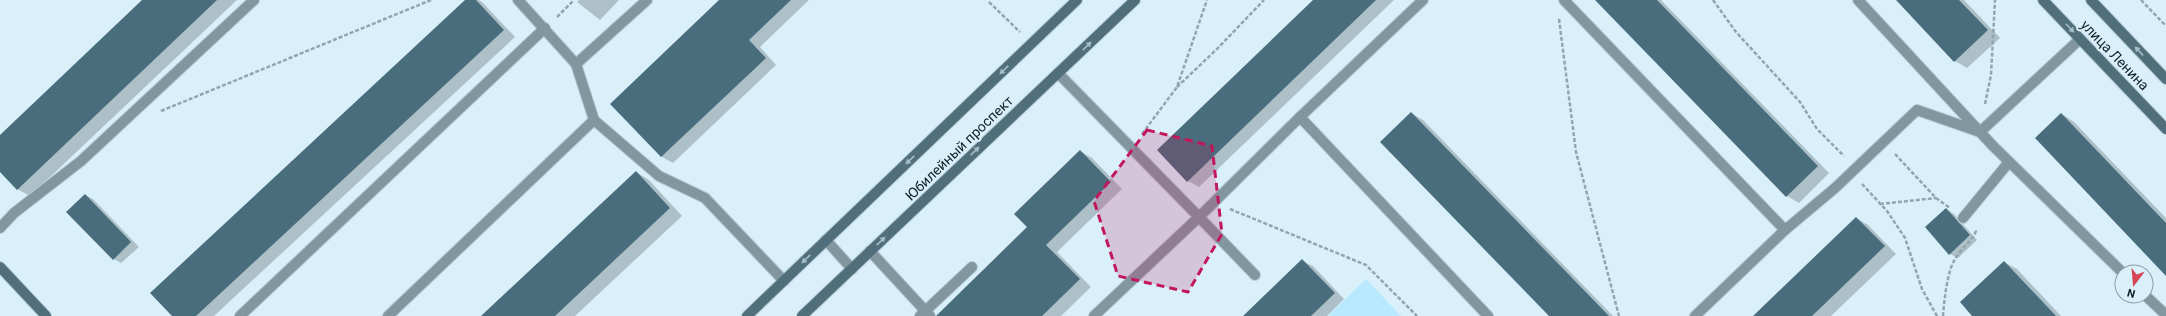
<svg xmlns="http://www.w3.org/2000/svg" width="2166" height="316" viewBox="0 0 2166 316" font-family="Roboto,sans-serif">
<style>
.built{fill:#b8e9fe}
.shadow{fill:#0003}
.building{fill:#496d7d}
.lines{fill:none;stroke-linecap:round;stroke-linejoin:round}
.lane-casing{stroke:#b5cbd5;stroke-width:12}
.secondary-casing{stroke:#b5cbd5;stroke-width:12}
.path{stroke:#90a5ae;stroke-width:2.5;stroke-dasharray:4 2;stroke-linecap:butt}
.lane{stroke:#8296a0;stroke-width:10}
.secondary{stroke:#506e7b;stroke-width:10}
.oneway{fill:#a2bcc8}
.marked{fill:#c2185b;fill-opacity:0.2;stroke:#c2185b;stroke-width:3;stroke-dasharray:8 5;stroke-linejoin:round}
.labels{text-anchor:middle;stroke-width:4;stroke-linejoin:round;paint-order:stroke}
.street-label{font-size:14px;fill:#112027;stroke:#d9f0fb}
</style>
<rect width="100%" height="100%" fill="#d9f0fb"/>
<polygon class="built" points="1366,279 1401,316 1328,316"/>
<g class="shadow">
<polygon points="144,0 237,0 30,196 17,189 0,171 0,136"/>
<polygon points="467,0 479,0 483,3 515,37 214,316 173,316"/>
<polygon points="579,0 619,0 600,20 577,2"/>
<polygon points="720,0 809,0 760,47 776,65 673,163 662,157 612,104"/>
<polygon points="1315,0 1394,0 1199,187 1188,181"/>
<polygon points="1596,0 1661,0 1829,173 1799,203 1787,196"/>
<polygon points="1897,0 1964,0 2000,38 1967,68 1955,61"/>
<polygon points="1411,113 1423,120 1613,316 1550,316"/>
<polygon points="2062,114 2074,122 2166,218 2166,274"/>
<polygon points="1080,151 1092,158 1122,189 1057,252 1091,287 1061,316 938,316 1028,227"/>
<polygon points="636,172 649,180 682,216 575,316 482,316"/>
<polygon points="85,195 93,199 139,247 121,263 114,259"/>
<polygon points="1946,209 1954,214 1977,240 1958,258 1950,254"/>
<polygon points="1856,218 1868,225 1896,254 1831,316 1754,316"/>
<polygon points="1302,261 1313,266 1344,299 1327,316 1244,316"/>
<polygon points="2004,262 2017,269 2061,316 1974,316"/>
</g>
<g class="building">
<polygon points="142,0 217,0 17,190 0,172 0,135"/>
<polygon points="465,0 476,0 504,30 196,316 172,316 150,293"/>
<polygon points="719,0 791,0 749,40 766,58 661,157 610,104"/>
<polygon points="1313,0 1376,0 1187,182 1157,150"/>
<polygon points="1595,0 1657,0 1818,166 1786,197"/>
<polygon points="1896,0 1959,0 1988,30 1954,62"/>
<polygon points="1411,112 1609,316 1549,316 1380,142"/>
<polygon points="2061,113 2166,223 2166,276 2035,138"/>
<polygon points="1080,150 1111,182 1046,245 1080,279 1042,316 936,316 1027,227 1014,214"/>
<polygon points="636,171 670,208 555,316 481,316"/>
<polygon points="85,194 131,242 113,260 66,212"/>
<polygon points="1946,208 1970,235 1949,255 1925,227"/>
<polygon points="1856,217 1885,246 1812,316 1753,316"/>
<polygon points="1302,259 1335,293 1311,316 1243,316"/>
<polygon points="2004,261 2056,316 1972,316 1960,302"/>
</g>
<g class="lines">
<g class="lane-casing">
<g id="lane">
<polyline points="518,0 576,64 594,120"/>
<polyline points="1423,0 1300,117 1488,316"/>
<polyline points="1564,0 1785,230 1695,316"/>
<polyline points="1858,0 1993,146 2122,272"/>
<polyline points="576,64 647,0"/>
<polyline points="1058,73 1199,217 1094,316"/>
<polyline points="1963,218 2009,162"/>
<polyline points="0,228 14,213 81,161 254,0"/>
<polyline points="1785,230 1835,188 1917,110 1980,132 2080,39"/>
<polyline points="826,240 852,269"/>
<polyline points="870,251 930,316"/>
<polyline points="1255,275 1199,217 1300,117"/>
<polyline points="2146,296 2166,315"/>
<polyline points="240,316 545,28"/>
<polyline points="388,316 594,120 659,176 705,198 784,281"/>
<polyline points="920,316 972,267"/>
</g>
</g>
<g class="secondary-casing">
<g id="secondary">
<polyline points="2043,0 2166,129"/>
<polyline points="2091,0 2166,79"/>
<polyline points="0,267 46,316"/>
<polyline points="747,316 1077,0"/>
<polyline points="802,316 1135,0"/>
</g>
</g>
<g class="path">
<polyline points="1713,0 1736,32 1800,102 1817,129 1844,156"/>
<polyline points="2141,0 2166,26"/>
<polyline points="989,2 1020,32"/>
<polyline points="557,17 574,0"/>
<polyline points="1559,19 1576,152 1619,316"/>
<polyline points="1177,87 1217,49 1264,0"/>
<polyline points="1985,104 1991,75 1995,0"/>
<polyline points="161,111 431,0"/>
<polyline points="1142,134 1177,87 1207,0"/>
<polyline points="1895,154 1936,198 1950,208"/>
<polyline points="1862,184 1887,211 1905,238 1922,289 1937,316"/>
<polyline points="1880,204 1936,198"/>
<polyline points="1230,209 1366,265 1417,316"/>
<path d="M1943,316C1944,302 1947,273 1954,261C1959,250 1971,243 1976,231L1975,229"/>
</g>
<use href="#lane" class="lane"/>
<use href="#secondary" class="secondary"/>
</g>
<defs><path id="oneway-solid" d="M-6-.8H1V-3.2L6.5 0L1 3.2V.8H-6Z"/></defs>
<g class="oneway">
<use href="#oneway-solid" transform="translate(2070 28) rotate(46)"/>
<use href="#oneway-solid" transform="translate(1087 46) rotate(-44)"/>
<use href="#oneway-solid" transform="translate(2139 51) rotate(-133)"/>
<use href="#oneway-solid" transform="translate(1004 70) rotate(136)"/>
<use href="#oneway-solid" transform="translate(975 151) rotate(-44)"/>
<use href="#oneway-solid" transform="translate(910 160) rotate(136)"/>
<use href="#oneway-solid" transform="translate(881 241) rotate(-44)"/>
<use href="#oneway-solid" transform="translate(806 259) rotate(136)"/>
</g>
<path class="marked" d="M1147,130L1212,146L1222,234L1188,292L1118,276L1094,201Z"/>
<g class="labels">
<g class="street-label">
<text transform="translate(2115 55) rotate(46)" y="5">улица Ленина</text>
<text transform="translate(959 148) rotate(-44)" y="5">Юбилейный проспект</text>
</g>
</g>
<g transform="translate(2134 284) rotate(196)"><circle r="19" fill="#d9f0fb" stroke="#899da6"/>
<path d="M0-3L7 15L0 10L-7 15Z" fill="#d54556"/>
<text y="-6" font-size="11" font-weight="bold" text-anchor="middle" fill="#112027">N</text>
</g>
</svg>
